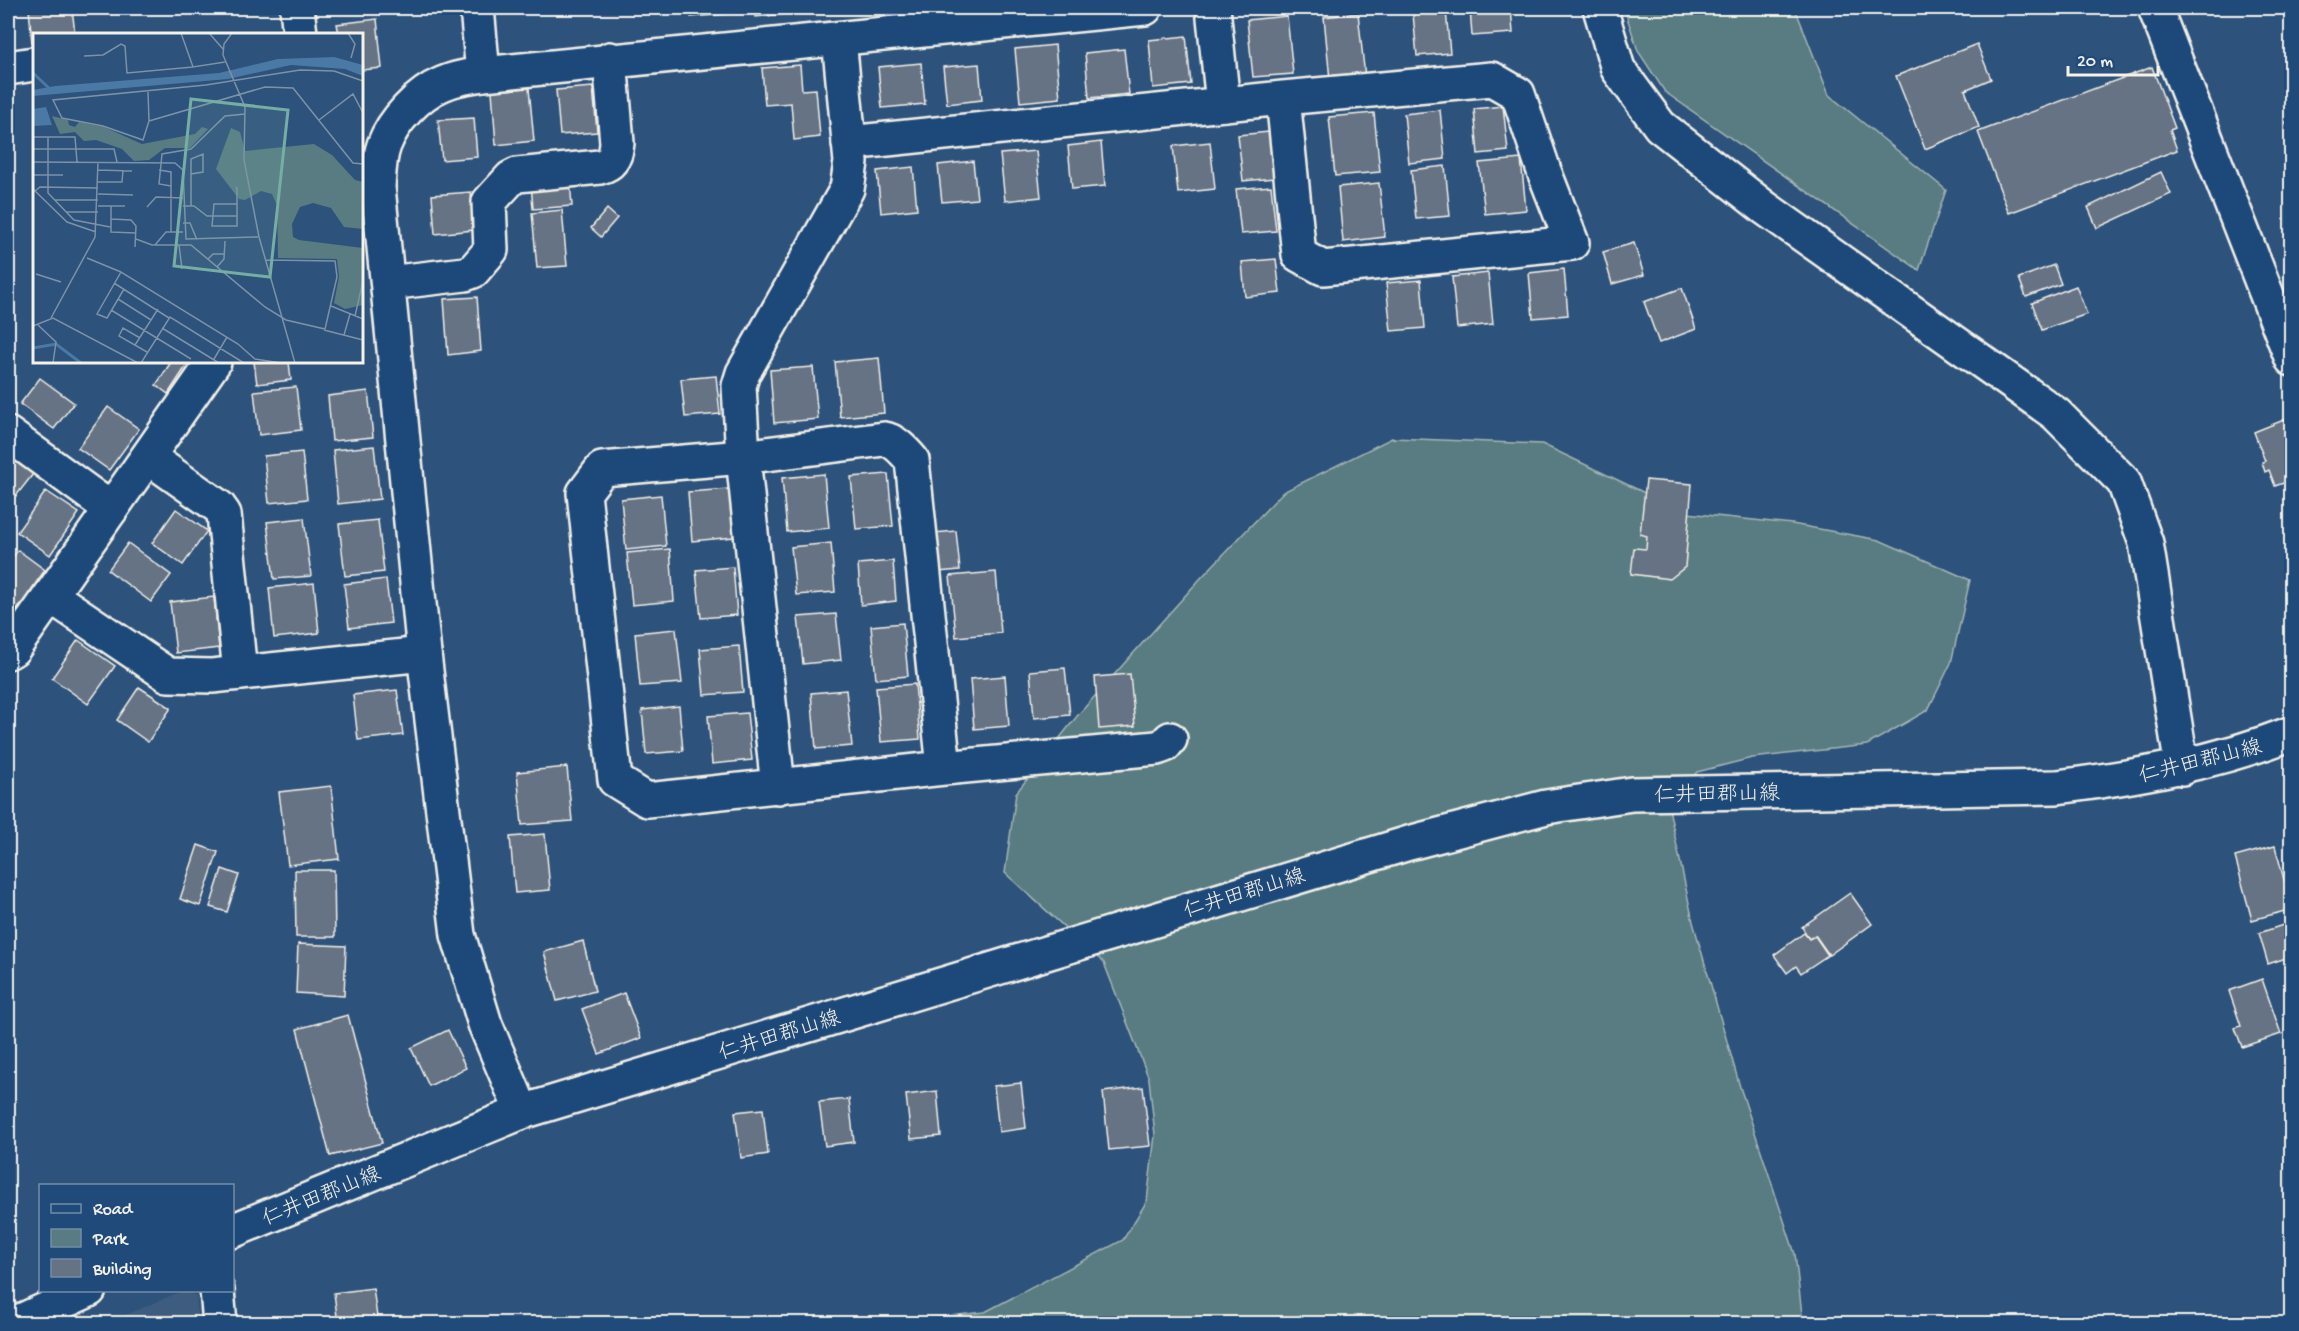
<svg xmlns="http://www.w3.org/2000/svg" width="2299" height="1331" viewBox="0 0 2299 1331" font-family="'Gochi Hand','Klee One',sans-serif">
<style>
.built{fill:#3e5c7f}
.green{fill:#587c82;stroke:#a6b6b5;stroke-width:1.5}
.building{fill:#667385;stroke:#f4f1e8;stroke-width:1.5}
.lines{fill:none;stroke-linecap:round;stroke-linejoin:round}
.minor-casing{stroke:#f4f1e8;stroke-width:38}
.major-casing{stroke:#f4f1e8;stroke-width:38}
.minor{stroke:#1f4a7a;stroke-width:33}
.major{stroke:#1f4a7a;stroke-width:33}
.labels{text-anchor:middle;stroke-width:4.5;stroke-linejoin:round;paint-order:stroke}
.street-label{font-size:21px;fill:#f4f1e8;stroke:#1f4a7a}
.inset-river{fill:none;stroke:#4a79a6;stroke-width:3}
.inset-road{fill:none;stroke:#7d92a7;stroke-width:1.5}
.view{fill:#76ada5;fill-opacity:0.15;stroke:#76ada5;stroke-width:3}
.inset-edge{fill:none;stroke:#f4f1e8;stroke-width:3}
</style>
<rect width="100%" height="100%" fill="#2d527c"/>
<filter id="ink" filterUnits="userSpaceOnUse"><feTurbulence type="fractalNoise" baseFrequency=".0167" numOctaves="2"/><feDisplacementMap in="SourceGraphic" scale="12" xChannelSelector="R" yChannelSelector="G"/><feConvolveMatrix kernelMatrix="1 2 1 2 8 2 1 2 1" color-interpolation-filters="sRGB"/></filter>
<g filter="url(#ink)">
<polygon class="built" points="184,1290 196,1296 199,1323 107,1323"/>
<g class="green">
<polygon points="1624,8 1795,8 1829,95 1946,190 1919,270 1665,92 1638,51"/>
<polygon points="1392,438 1542,444 1687,513 1792,524 1879,540 1970,580 1951,663 1928,710 1867,745 1752,758 1697,772 1668,804 1693,922 1740,1087 1795,1254 1803,1323 876,1324 985,1312 1123,1240 1147,1201 1155,1135 1149,1079 1104,963 1005,873 1016,793 1078,715 1200,579 1283,492"/>
</g>
<g class="building">
<polygon points="29,8 72,8 75,34 34,34 34,43 32,44"/>
<polygon points="690,8 726,8 726,14 691,17"/>
<polygon points="754,8 787,8 787,14 755,17"/>
<polygon points="1470,8 1511,8 1513,33 1472,36"/>
<polygon points="1446,11 1450,53 1417,56 1413,14"/>
<polygon points="1358,13 1365,77 1330,80 1324,17"/>
<polygon points="1287,16 1293,74 1253,77 1247,20"/>
<polygon points="377,19 382,68 362,70 362,34 339,34 337,24"/>
<polygon points="1186,36 1191,84 1153,88 1149,40"/>
<polygon points="1977,44 1991,79 1965,90 1979,127 1925,149 1896,76"/>
<polygon points="1055,45 1060,98 1020,102 1015,49"/>
<polygon points="1124,49 1129,94 1089,98 1085,53"/>
<polygon points="921,63 925,104 882,108 878,67"/>
<polygon points="979,64 982,100 947,104 943,67"/>
<polygon points="800,65 802,90 816,89 820,137 794,140 791,103 765,105 762,68"/>
<polygon points="2152,67 2175,128 2170,130 2177,150 2009,213 1978,132"/>
<polygon points="593,87 597,132 560,135 556,90"/>
<polygon points="529,88 534,141 496,145 492,91"/>
<polygon points="1503,106 1508,151 1478,154 1474,109"/>
<polygon points="1440,110 1445,159 1409,163 1404,114"/>
<polygon points="1374,113 1380,172 1335,176 1329,117"/>
<polygon points="474,118 477,157 442,160 438,120"/>
<polygon points="2292,119 2292,139 2285,122"/>
<polygon points="1269,132 1274,178 1243,181 1238,135"/>
<polygon points="1101,142 1105,186 1072,189 1068,146"/>
<polygon points="1210,142 1215,189 1178,193 1173,146"/>
<polygon points="1036,151 1041,197 1005,201 1000,154"/>
<polygon points="1521,159 1526,210 1485,214 1479,163"/>
<polygon points="973,161 977,199 942,202 938,165"/>
<polygon points="1445,166 1450,216 1416,219 1411,170"/>
<polygon points="913,167 917,209 881,213 877,171"/>
<polygon points="2161,172 2171,194 2097,228 2088,207"/>
<polygon points="570,181 572,206 533,209 531,184"/>
<polygon points="1379,183 1385,237 1343,242 1338,187"/>
<polygon points="1271,186 1276,231 1241,234 1236,189"/>
<polygon points="471,192 474,230 435,234 432,195"/>
<polygon points="607,209 617,218 601,237 591,228"/>
<polygon points="562,210 567,266 537,268 532,213"/>
<polygon points="1634,243 1644,275 1612,284 1603,252"/>
<polygon points="1276,259 1280,293 1245,297 1242,262"/>
<polygon points="2054,265 2061,284 2026,297 2019,278"/>
<polygon points="1564,269 1568,315 1533,318 1529,273"/>
<polygon points="1488,273 1493,324 1457,328 1452,277"/>
<polygon points="1421,280 1425,328 1391,331 1386,283"/>
<polygon points="2076,286 2087,314 2042,330 2032,303"/>
<polygon points="1682,288 1696,329 1659,343 1644,302"/>
<polygon points="477,297 481,351 448,355 444,299"/>
<polygon points="879,358 884,413 840,417 835,362"/>
<polygon points="171,362 189,362 168,394 156,385"/>
<polygon points="254,362 289,362 291,380 257,384"/>
<polygon points="813,367 818,419 774,423 770,370"/>
<polygon points="716,376 720,414 685,417 681,379"/>
<polygon points="40,378 74,403 54,429 20,404"/>
<polygon points="296,387 301,430 259,435 254,391"/>
<polygon points="368,391 373,437 332,441 328,396"/>
<polygon points="108,407 139,429 109,470 78,448"/>
<polygon points="2291,417 2292,480 2275,486 2269,470 2265,472 2262,462 2265,461 2254,432"/>
<polygon points="374,446 380,499 338,504 333,450"/>
<polygon points="302,452 307,499 269,503 264,456"/>
<polygon points="8,453 33,474 16,496 8,489"/>
<polygon points="824,474 829,528 787,532 782,478"/>
<polygon points="888,474 893,526 856,529 851,477"/>
<polygon points="1646,480 1692,484 1685,567 1670,579 1631,574 1634,548 1646,549 1647,536 1640,534"/>
<polygon points="729,489 734,537 692,541 688,492"/>
<polygon points="46,491 79,513 50,555 17,532"/>
<polygon points="661,495 666,546 626,550 621,499"/>
<polygon points="176,509 207,531 183,565 152,543"/>
<polygon points="304,518 311,576 274,579 267,522"/>
<polygon points="378,520 384,572 345,576 339,524"/>
<polygon points="956,531 960,570 938,572 934,533"/>
<polygon points="128,543 171,575 151,602 108,570"/>
<polygon points="831,543 835,592 796,595 791,547"/>
<polygon points="670,549 674,601 632,605 627,553"/>
<polygon points="18,550 45,570 17,610 8,604 8,564"/>
<polygon points="893,561 896,601 861,605 858,564"/>
<polygon points="733,567 737,615 701,618 696,570"/>
<polygon points="996,572 1001,633 956,637 950,576"/>
<polygon points="386,579 391,623 349,628 344,584"/>
<polygon points="314,583 319,633 274,638 269,588"/>
<polygon points="214,597 219,648 176,653 170,602"/>
<polygon points="836,614 841,660 803,664 798,617"/>
<polygon points="903,623 908,676 876,679 871,626"/>
<polygon points="676,629 682,683 640,686 635,633"/>
<polygon points="78,640 115,666 88,704 52,678"/>
<polygon points="739,646 743,692 704,695 700,649"/>
<polygon points="1065,668 1070,715 1034,718 1030,671"/>
<polygon points="1130,674 1135,726 1099,729 1095,677"/>
<polygon points="1005,676 1009,726 974,729 970,679"/>
<polygon points="915,684 920,739 881,742 876,687"/>
<polygon points="139,687 171,708 148,742 117,720"/>
<polygon points="397,690 403,735 358,740 353,695"/>
<polygon points="846,690 852,746 816,749 811,693"/>
<polygon points="679,706 683,751 646,754 642,710"/>
<polygon points="747,713 752,760 712,764 708,716"/>
<polygon points="567,767 572,821 522,825 517,772"/>
<polygon points="331,786 339,859 288,865 279,792"/>
<polygon points="545,834 550,890 515,893 510,837"/>
<polygon points="198,845 218,852 200,906 180,899"/>
<polygon points="2275,846 2292,909 2252,920 2235,857"/>
<polygon points="222,869 239,875 227,912 210,907"/>
<polygon points="295,870 334,870 335,937 296,937"/>
<polygon points="1850,893 1872,924 1829,955 1815,935 1809,939 1802,927"/>
<polygon points="2292,922 2292,956 2268,964 2259,933"/>
<polygon points="1804,933 1809,939 1815,936 1828,955 1801,973 1796,966 1787,973 1774,955"/>
<polygon points="583,941 595,991 557,1001 544,952"/>
<polygon points="298,944 346,946 344,996 296,993"/>
<polygon points="2262,979 2281,1034 2242,1047 2235,1028 2241,1026 2229,991"/>
<polygon points="624,993 641,1038 599,1054 582,1009"/>
<polygon points="348,1015 382,1143 330,1156 297,1029"/>
<polygon points="448,1030 466,1068 429,1086 411,1048"/>
<polygon points="1021,1083 1026,1128 999,1132 994,1086"/>
<polygon points="1143,1087 1150,1146 1109,1150 1103,1092"/>
<polygon points="937,1091 941,1136 911,1139 906,1095"/>
<polygon points="849,1099 854,1142 825,1146 819,1102"/>
<polygon points="763,1109 768,1154 741,1158 735,1112"/>
<polygon points="373,1288 378,1324 338,1324 334,1293"/>
</g>
<g class="lines">
<g class="minor-casing">
<g id="minor">
<polyline points="297,8 300,34"/>
<polyline points="477,8 483,74"/>
<polyline points="1213,8 1223,104"/>
<polyline points="1600,8 1618,69 1660,126 1765,208 2056,414 2124,482 2146,543 2182,768"/>
<polyline points="2155,8 2292,359"/>
<polyline points="8,68 34,64"/>
<polyline points="849,143 1283,98 1299,255 1323,268 1572,243 1544,171 1518,94 1492,79 1283,98"/>
<path d="M388,283L465,274L473,271L491,250L489,202L511,178L517,175L600,167C613,164 616,155 617,143L610,59"/>
<polyline points="8,434 111,509"/>
<polyline points="148,457 219,507 224,514 240,673"/>
<polyline points="51,596 168,675 212,676 424,654"/>
<polyline points="8,652 13,649 214,362"/>
<path d="M944,768L912,460C905,452 894,440 884,439L743,457L602,469L584,493L615,780L647,800L944,768L1157,748L1165,745L1170,739"/>
<polyline points="778,787 743,457 739,386 743,373 847,189 851,162 839,39"/>
<path d="M522,1112L485,1024L458,935L424,654L378,187C379,173 379,158 384,145C393,121 418,94 442,84C455,78 469,76 483,74L1145,8"/>
<polyline points="217,1290 220,1324"/>
</g>
</g>
<g class="major-casing">
<g id="major">
<path d="M232,1231L522,1112L1409,843L1546,807L1632,794L2057,787C2137,777 2215,763 2292,733"/>
<polyline points="14,1324 89,1290"/>
</g>
</g>
<use href="#minor" class="minor"/>
<use href="#major" class="major"/>
</g>
</g>
<g class="labels">
<g class="street-label">
<text transform="translate(2200 760) rotate(-14)" y="7">仁井田郡山線</text>
<text transform="translate(1717 793) rotate(-1)" y="7">仁井田郡山線</text>
<text transform="translate(1244 892) rotate(-17)" y="7">仁井田郡山線</text>
<text transform="translate(779 1034) rotate(-17)" y="7">仁井田郡山線</text>
<text transform="translate(321 1195) rotate(-22)" y="7">仁井田郡山線</text>
</g>
</g>
<g transform="translate(33 33)">
<rect width="330" height="330" fill="#2d527c"/>
<path d="M19,83L35,87L36,92L42,94L46,89L71,94L109,111L162,101L169,94L175,96L157,115H132L116,127L101,128L89,116L63,107L51,108L42,99L27,101ZM198,95L207,99L212,118L281,111L299,122L322,147L330,149V196L311,194L298,175L280,170L267,174L259,191L260,204L266,207L330,215V272L312,276L301,270L306,244L304,226L245,225L244,172L239,161L228,158L212,167L206,166L183,136Z" fill="#587c82"/>
<path d="M301,24L330,32V43L312,36L258,32L195,46L0,63V57L22,53L186,40L245,26ZM13,74L19,92L0,93V76Z" fill="#4a79a6"/>
<path class="inset-river" d="M0,40L18,57M0,315L23,311L48,330"/>
<path class="inset-road" d="M98,0H130M148,0L160,34L192,29M176,0L190,16M199,0L191,11L190,22L212,74L211,127L226,204L262,330M315,0L322,11L318,25M51,23L70,22L88,11L92,13L94,40L160,34M115,59L116,88L110,107L70,93L29,85L20,67L173,52L267,37L301,38L330,48M286,87L320,61L330,80M116,88L232,54L260,55L320,130L330,131M0,104H42L44,129M15,104V160L41,187L77,194M0,116H81L84,129M0,129L142,130L150,137L153,206L225,204M65,137L99,138M126,137L138,139V199M158,141V126L170,121V139L158,141V173M0,142H30M65,149H89L90,137M138,153L126,151L129,121L158,116L192,83L212,81M203,154L204,155V193H179L181,171H204M0,156L34,189L63,199M2,158L7,154L65,155M65,161L100,162M22,167H65M65,173H92M78,173V199L103,200M150,173H161L174,183H204M114,174L123,164L150,165M33,179H65M78,186L98,187L103,193L102,214M150,190H157L164,207M103,206L119,212H158L232,274L253,287L292,296L304,244L302,228L233,227M122,212L133,199H150M146,212L149,236M54,225L88,239M175,226L180,221H191M184,234L191,226L192,208M3,241L28,249M81,250L136,285M91,256L74,285L64,281L88,239L205,311L222,326L248,330M85,266L118,287M298,273L330,286M78,277L158,326M322,283L330,248M18,285L62,204L65,129M5,292L23,309L20,330M0,293L20,285L105,330M129,295L186,330M291,297L330,307M311,302L317,281M107,305L90,295L86,303L114,319M102,312L125,276M181,326L194,304M108,330L137,284L211,330"/>
<path class="view" d="M158,66L255,77L237,244L141,233Z"/>
<rect width="330" height="330" class="inset-edge"/>
</g>
<rect width="2299" height="1331" fill="none" stroke="#1f4a7a" stroke-width="30"/>
<rect x="15" y="15" width="2269" height="1301" fill="none" stroke="#f4f1e8" stroke-width="2" filter="url(#ink)"/>
<rect x="39" y="1184" width="195" height="108" fill="#1f4a7a" stroke="#748da6" stroke-width="1.5"/>
<rect x="51" y="1204" width="30" height="9" fill="#1f4a7a" stroke="#748da6" stroke-width="1.5"/>
<text x="93" y="1214" font-size="18" fill="#f4f1e8">Road</text>
<rect x="51" y="1229" width="30" height="18" fill="#587c82" stroke="#748da6" stroke-width="1.5"/>
<text x="93" y="1244" font-size="18" fill="#f4f1e8">Park</text>
<rect x="51" y="1259" width="30" height="18" fill="#667385" stroke="#748da6" stroke-width="1.5"/>
<text x="93" y="1274" font-size="18" fill="#f4f1e8">Building</text>
<path d="M2068 66v9h90v-9" fill="none" stroke="#f4f1e8" stroke-width="3"/>
<text x="2077" y="66" font-size="18" fill="#f4f1e8" stroke="#1f4a7a" stroke-width="4.5" paint-order="stroke">20 m</text>
</svg>
